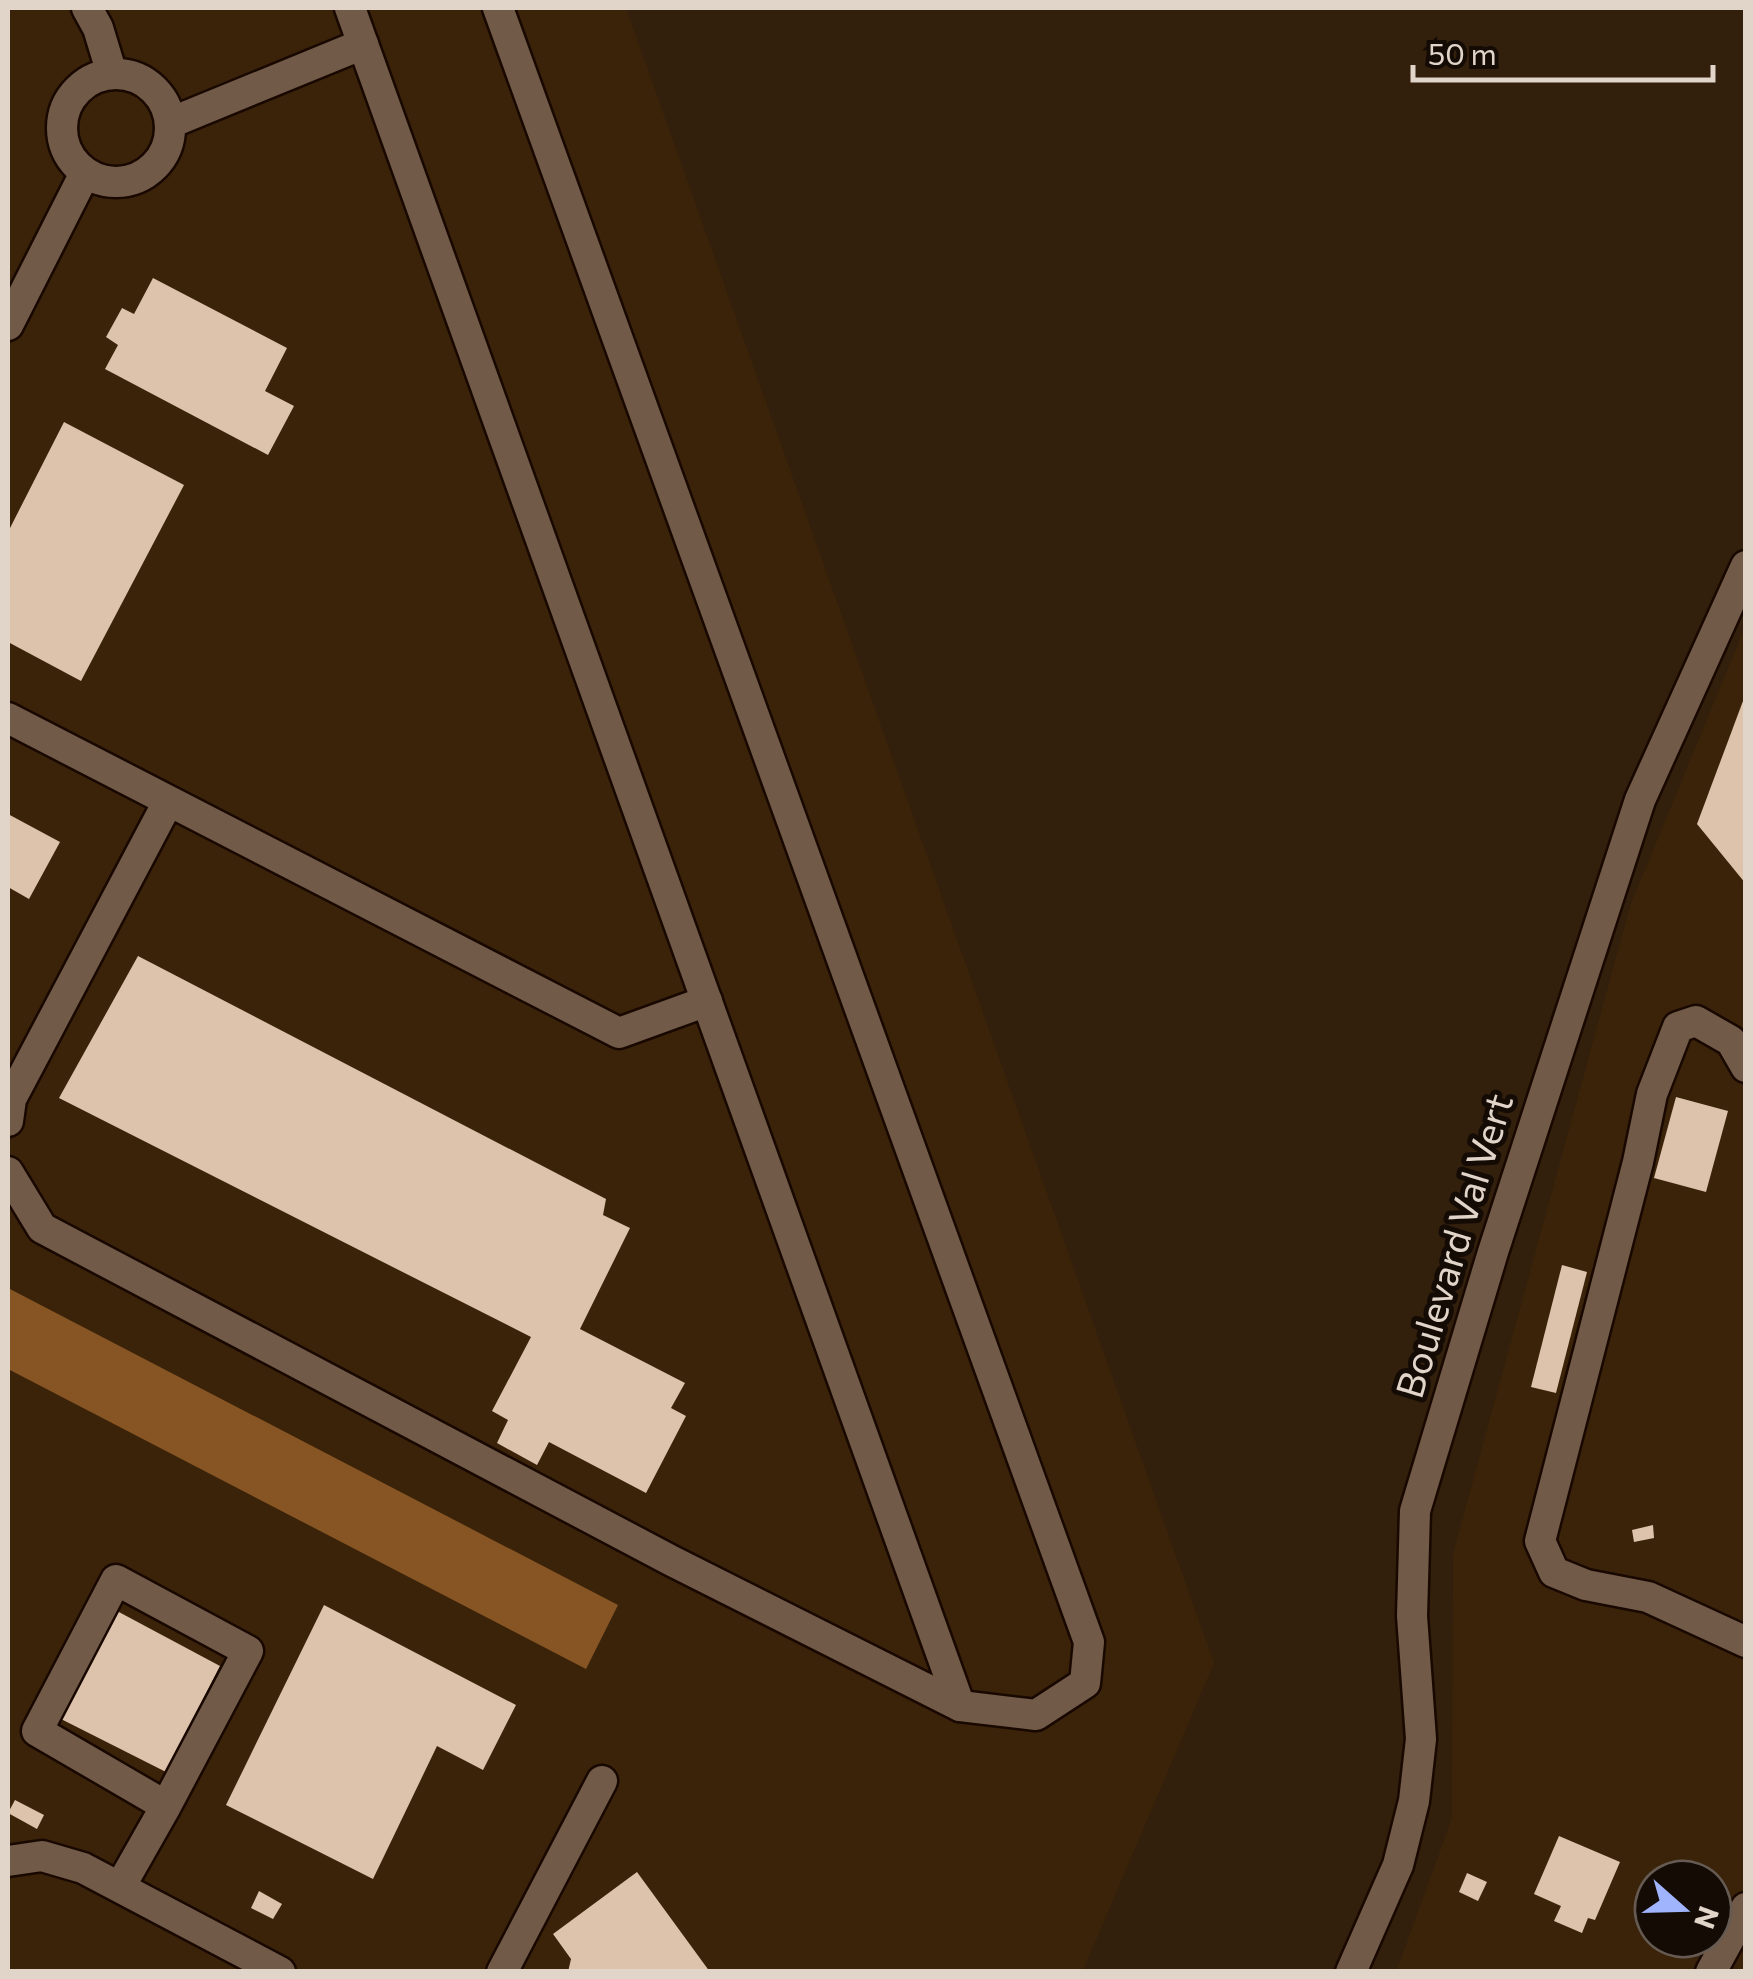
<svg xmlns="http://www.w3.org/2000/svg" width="1753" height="1979" viewBox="0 0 1753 1979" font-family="Commissioner,sans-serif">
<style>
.built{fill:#3b230a;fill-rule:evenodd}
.water{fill:#865523}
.building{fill:#ddc3ac}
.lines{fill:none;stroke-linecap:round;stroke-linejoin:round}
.minor-casing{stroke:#190800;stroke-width:35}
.minor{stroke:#715a47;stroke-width:30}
.labels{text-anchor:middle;stroke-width:10;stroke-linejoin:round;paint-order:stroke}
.street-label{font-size:38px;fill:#e1d4c9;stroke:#140b05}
</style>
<rect width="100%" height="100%" fill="#321f0c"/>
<g class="built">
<polygon points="8,8 626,8 1214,1663 1083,1971 8,1972"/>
<path d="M1745,627V1971L1396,1972L1452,1818L1453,1554L1630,906ZM1653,1879H1713V1939H1653Z"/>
</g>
<polygon class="water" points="8,1288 618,1605 586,1669 8,1369"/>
<g class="building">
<polygon points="153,278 287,348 265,391 294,406 268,455 105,369 118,345 106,337 122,308 134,314"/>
<polygon points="64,422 184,485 81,681 8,642 8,532"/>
<polygon points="1746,693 1746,884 1697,824"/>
<polygon points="8,814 60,842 29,899 8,887"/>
<polygon points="138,956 606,1199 603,1215 630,1228 580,1329 685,1383 671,1408 686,1416 646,1493 549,1442 537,1465 497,1443 508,1420 492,1411 531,1337 59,1098"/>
<polygon points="1676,1097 1728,1111 1706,1192 1654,1178"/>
<polygon points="1562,1265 1587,1272 1556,1393 1531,1387"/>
<polygon points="1653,1525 1654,1538 1634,1542 1632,1530"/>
<polygon points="324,1605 516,1705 483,1770 437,1746 373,1879 226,1805"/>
<polygon points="117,1611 220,1666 166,1772 61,1719"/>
<polygon points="15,1800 44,1815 37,1829 8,1813"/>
<polygon points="1559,1836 1620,1862 1595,1920 1588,1918 1582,1933 1554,1921 1561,1906 1534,1894"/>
<polygon points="637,1872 710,1972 568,1972 571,1959 553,1934"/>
<polygon points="1467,1873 1487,1882 1478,1901 1459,1892"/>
<polygon points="259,1891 282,1904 273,1919 251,1908"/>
</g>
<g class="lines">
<g class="minor-casing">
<g id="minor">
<polyline points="87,8 98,28 112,74"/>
<polyline points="350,8 960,1706"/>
<circle cx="116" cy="128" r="54"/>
<polyline points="170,123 363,44"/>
<polyline points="8,325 85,173"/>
<polyline points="8,718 619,1033 707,1001"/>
<polyline points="1746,1067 1731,1041 1696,1021 1678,1027 1652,1094 1638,1162 1540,1541 1554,1572 1586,1585 1648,1597 1746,1642"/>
<polyline points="8,1121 11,1099 168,802"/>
<polyline points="8,1172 42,1228 672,1561 960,1706 1036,1715 1085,1683 1089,1642 498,8"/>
<polyline points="8,1861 42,1856 83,1868 280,1972"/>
<polyline points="120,1887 166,1806 37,1731 116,1580 248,1651 166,1806"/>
<polyline points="502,1972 602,1781"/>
<polyline points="1351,1972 1398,1865 1414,1801 1421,1739 1412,1616 1415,1511 1493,1252 1640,800 1746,566"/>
<polyline points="1711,1972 1746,1908"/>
</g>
</g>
<use href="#minor" class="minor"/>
</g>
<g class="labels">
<g class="street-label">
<text transform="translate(1455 1246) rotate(-73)" y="13">Boulevard Val Vert</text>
</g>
</g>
<rect width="1753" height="1979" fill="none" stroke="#e1d4c9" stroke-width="20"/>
<g transform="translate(1683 1909) rotate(110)"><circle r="48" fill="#140b05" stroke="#665b53" stroke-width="2.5"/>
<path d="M0-8L18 38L0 25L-18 38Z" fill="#a0b3fd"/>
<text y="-15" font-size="28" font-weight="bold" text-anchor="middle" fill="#e1d4c9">N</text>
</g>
<path d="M1413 65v15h300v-15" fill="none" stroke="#e1d4c9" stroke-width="5"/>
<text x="1428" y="65" font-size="30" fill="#e1d4c9" stroke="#140b05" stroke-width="8" paint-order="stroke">50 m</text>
</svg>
